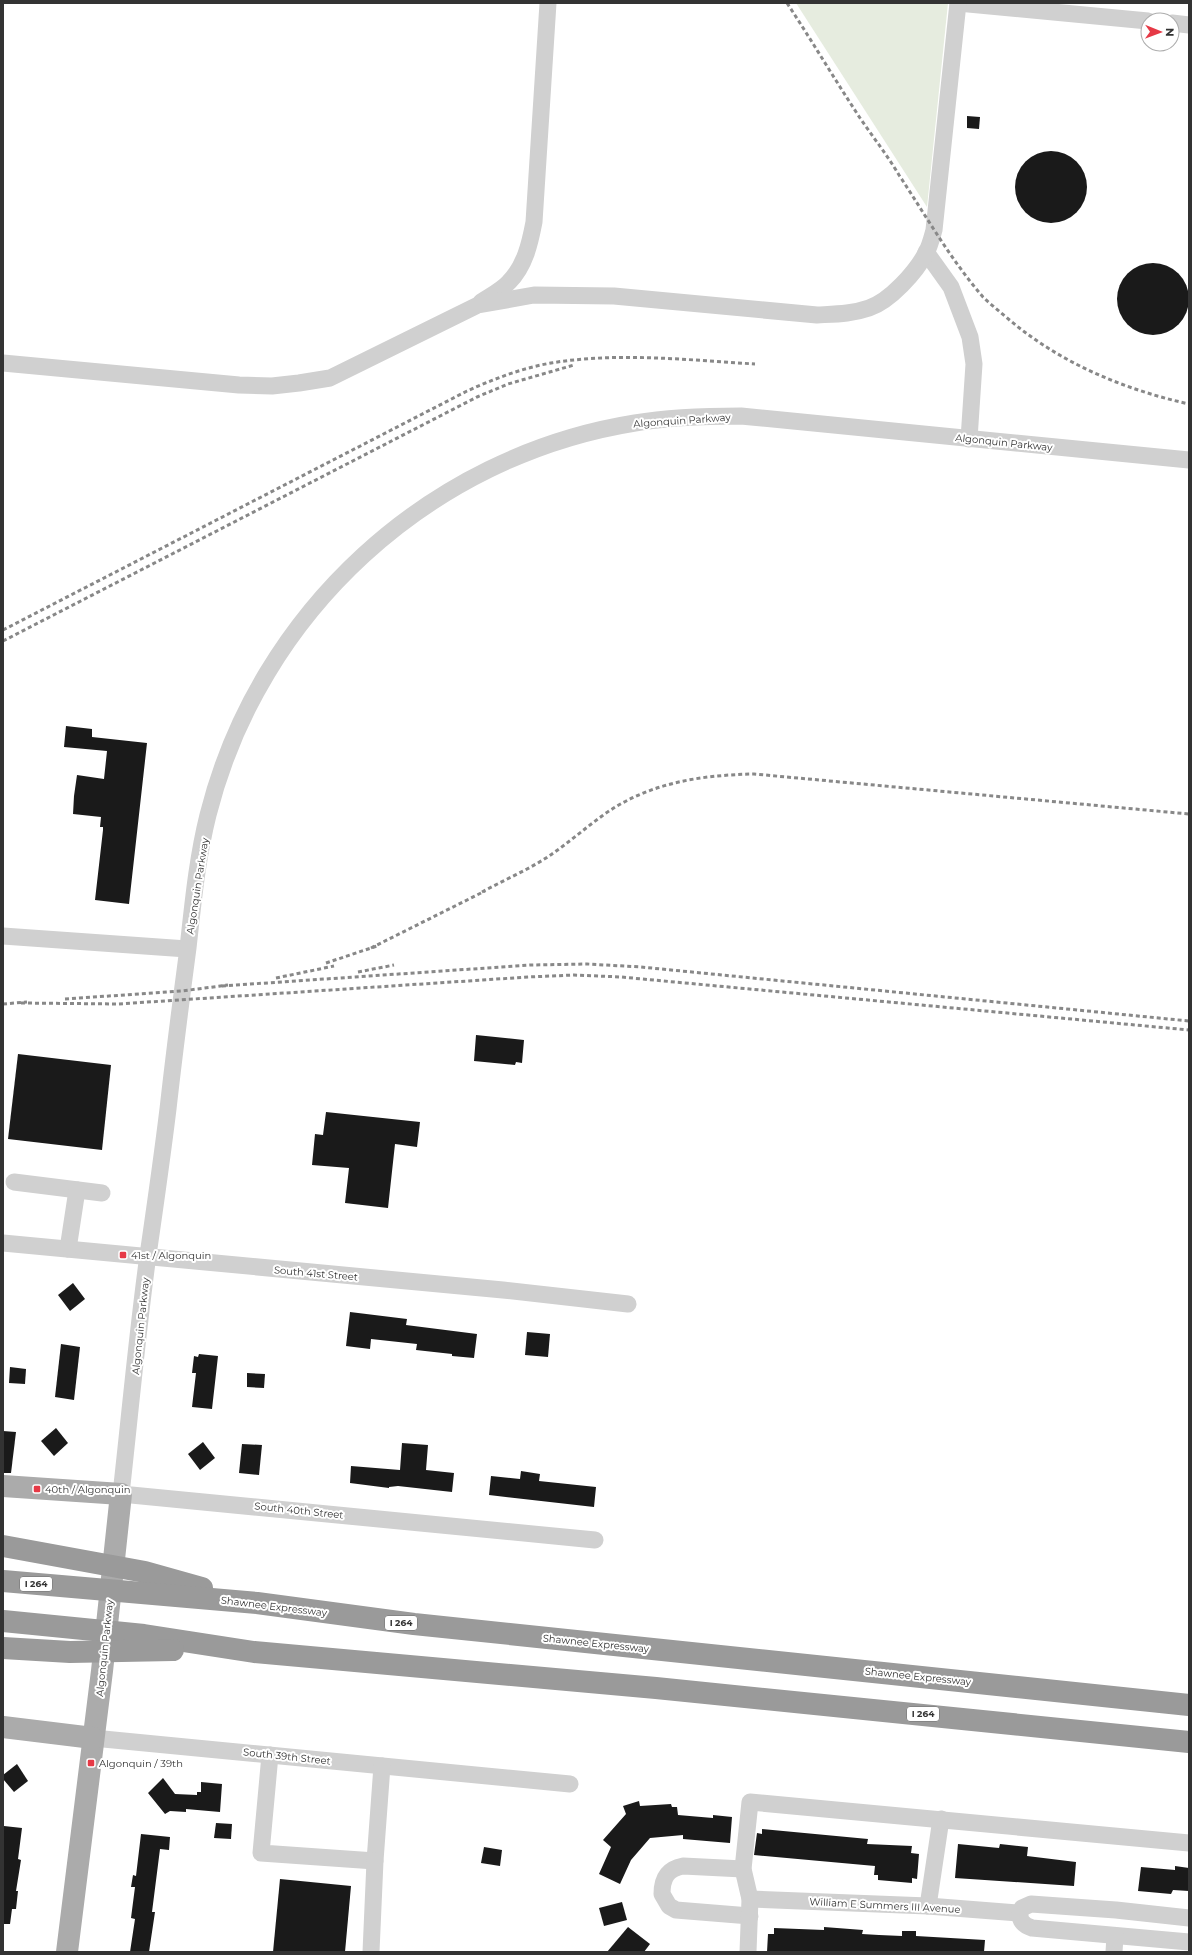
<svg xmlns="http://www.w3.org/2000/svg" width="1192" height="1955" viewBox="0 0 1192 1955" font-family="Montserrat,sans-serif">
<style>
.green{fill:#e6ecdf}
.building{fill:#1a1a1a}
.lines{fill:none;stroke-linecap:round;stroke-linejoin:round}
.minor{stroke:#d0d0d0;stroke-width:17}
.major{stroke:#ababab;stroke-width:22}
.highway{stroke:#9a9a9a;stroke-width:22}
.rail{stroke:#888;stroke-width:3;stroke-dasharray:4 3;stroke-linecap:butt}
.poi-dot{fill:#e63946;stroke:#fff;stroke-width:1.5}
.labels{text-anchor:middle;stroke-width:4;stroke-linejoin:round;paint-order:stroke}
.shield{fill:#fff;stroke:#707070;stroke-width:1}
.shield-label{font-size:9px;font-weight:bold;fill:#333}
.street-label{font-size:10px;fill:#333;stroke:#fff}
.poi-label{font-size:10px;fill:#333;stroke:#fff;text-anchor:start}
</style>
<rect width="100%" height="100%" fill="#fff"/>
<polygon class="green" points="796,3 948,3 927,207"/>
<g class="building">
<polygon points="967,116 980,117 979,129 967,128"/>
<circle cx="1051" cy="187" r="36"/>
<circle cx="1153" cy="299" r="36"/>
<polygon points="66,726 92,729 92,737 147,743 129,904 95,900 103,830 103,827 100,827 101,817 73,814 74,796 77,775 104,779 107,751 64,747"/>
<polygon points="476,1035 524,1040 522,1063 516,1062 515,1065 474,1061"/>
<polygon points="18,1054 111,1065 102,1150 8,1139"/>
<polygon points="326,1112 420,1122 417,1147 395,1144 388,1208 345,1203 349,1168 312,1165 315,1134 323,1135"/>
<polygon points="73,1283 85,1299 70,1311 58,1295"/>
<polygon points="350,1312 407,1319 406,1325 477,1334 474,1358 452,1356 452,1354 416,1350 417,1344 371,1339 370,1349 346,1346"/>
<polygon points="527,1332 550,1334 548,1357 525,1355"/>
<polygon points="61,1344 80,1347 74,1400 55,1397"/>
<polygon points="199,1354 218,1356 212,1409 192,1407 196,1373 192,1373 194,1356 198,1357"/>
<polygon points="10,1367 26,1369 25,1384 9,1383"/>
<polygon points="247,1373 265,1374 264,1388 247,1387"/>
<polygon points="56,1428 68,1443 54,1456 41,1441"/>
<polygon points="3,1431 16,1432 11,1473 3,1473"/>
<polygon points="203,1442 215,1458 200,1470 188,1454"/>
<polygon points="402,1443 428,1445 426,1470 454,1473 452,1492 398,1486 389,1487 389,1488 350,1483 351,1466 400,1470"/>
<polygon points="242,1444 262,1445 259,1475 239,1473"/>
<polygon points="521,1471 540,1474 539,1481 596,1487 594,1507 489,1495 491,1476 520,1479"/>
<polygon points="17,1764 28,1781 14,1792 3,1779 3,1775"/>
<polygon points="163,1778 175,1794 197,1795 197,1792 201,1792 201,1782 222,1784 220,1812 186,1809 186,1812 170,1811 165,1814 148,1793"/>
<polygon points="639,1801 640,1806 671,1804 672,1807 677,1807 678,1815 713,1818 713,1815 732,1817 730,1843 683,1839 683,1835 650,1838 631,1860 620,1884 599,1874 611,1847 603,1840 626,1814 623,1806"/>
<polygon points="216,1823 232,1824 231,1839 214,1838"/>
<polygon points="4,1826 22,1828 18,1859 21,1860 16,1891 18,1891 16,1909 12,1909 10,1924 3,1924"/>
<polygon points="762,1829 868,1839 867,1844 912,1846 911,1853 919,1854 917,1879 912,1878 912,1883 878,1880 878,1875 874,1875 875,1866 754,1855 757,1833 762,1834"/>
<polygon points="141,1834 170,1837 169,1850 160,1849 152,1912 155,1912 149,1952 130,1952 135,1919 131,1918 135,1887 131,1887 133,1875 136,1876"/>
<polygon points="958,1844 999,1848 1000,1844 1028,1847 1027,1856 1076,1862 1074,1886 955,1878"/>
<polygon points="484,1847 502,1850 500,1866 481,1863"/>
<polygon points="1175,1866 1189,1868 1189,1891 1173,1890 1171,1894 1138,1891 1141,1867 1175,1870"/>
<polygon points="280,1879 351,1886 345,1952 273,1952"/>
<polygon points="622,1902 627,1920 604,1926 599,1908"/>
<polygon points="628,1927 650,1944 644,1952 607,1952"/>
<polygon points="824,1927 863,1930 862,1934 879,1935 902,1936 902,1931 916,1931 916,1936 985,1940 984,1952 767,1952 768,1934 774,1934 774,1928 824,1930"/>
</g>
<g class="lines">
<g class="minor">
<polyline points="958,3 1148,21"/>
<polyline points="1172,23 1189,25"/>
<polyline points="926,252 951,287 970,337 974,364 969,439"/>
<path d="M481,302C490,296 502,290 509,282C525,266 530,243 534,222L548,3"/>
<path d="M3,363L239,385L272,386L299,383L330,378L478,305L534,295L614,296L817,315C835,314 852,314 869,308C890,301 916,272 926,253C930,246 932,237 934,230L958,3"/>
<polyline points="3,936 187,949"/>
<polyline points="14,1182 102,1193"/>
<polyline points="3,1243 503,1290 628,1304"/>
<polyline points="68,1249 77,1190"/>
<path d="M595,1540L121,1494C130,1414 137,1335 148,1255C155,1207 162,1158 168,1109C174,1055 181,1001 188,948C193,903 197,859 208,815C259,612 429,456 635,423C670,417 706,416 741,416L1189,460"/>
<polyline points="93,1738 570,1784"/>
<polyline points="270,1755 261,1853 375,1861 382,1766"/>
<path d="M743,1869L683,1866C667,1869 662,1878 662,1894L669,1906L676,1910L750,1916"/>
<polyline points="750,1899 928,1906 1019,1913"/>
<polyline points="928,1906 941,1819"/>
<path d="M1189,1918L1116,1910L1031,1904L1022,1908C1017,1918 1022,1925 1032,1928L1189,1942"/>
<polyline points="371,1952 375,1861"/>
<polyline points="748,1952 750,1899 743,1869 750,1802 1189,1843"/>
<polyline points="1114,1952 1115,1936"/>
</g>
<g class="major">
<polyline points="3,1486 121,1494 102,1671 67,1952"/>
<polyline points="3,1727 93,1738"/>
</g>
<g class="highway">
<polyline points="3,1546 145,1572 202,1588"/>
<polyline points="3,1581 257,1603 414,1624 1189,1705"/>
<polyline points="3,1621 144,1635 254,1652 656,1688 1189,1742"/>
<polyline points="3,1648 70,1652 173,1650"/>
</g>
<g class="rail">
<path d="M787,3C812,41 835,80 860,118C873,137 887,155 899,175C926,216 951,260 983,297C990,304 998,310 1006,317C1058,362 1122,389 1189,404"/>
<path d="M3,630L467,391C494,379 522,368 551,363C618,352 688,360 755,364"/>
<polyline points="3,641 477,397 508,384 574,365"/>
<path d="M482,892C504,880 528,870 549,856C567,844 584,829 602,816C647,783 700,775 754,774L1189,814"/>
<polyline points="371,948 485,891"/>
<polyline points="326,963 377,946"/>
<polyline points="358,972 394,965"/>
<polyline points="276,978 334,966"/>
<polyline points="222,986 531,965 587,964 641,967 1189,1021"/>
<polyline points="65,999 182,991 228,985"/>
<polyline points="21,1003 118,1004 528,977 574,975 621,977 1189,1030"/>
<polyline points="3,1004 27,1002"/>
</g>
</g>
<g class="poi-dot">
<rect x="119" y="1251" width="8" height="8" rx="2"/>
<rect x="33" y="1485" width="8" height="8" rx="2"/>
<rect x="87" y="1759" width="8" height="8" rx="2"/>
</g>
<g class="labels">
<g class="shield">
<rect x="20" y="1577" width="32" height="14" rx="3"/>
<rect x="385" y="1616" width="32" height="14" rx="3"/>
<rect x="907" y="1707" width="32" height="14" rx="3"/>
</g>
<g class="shield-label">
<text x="36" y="1587">I 264</text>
<text x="401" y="1626">I 264</text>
<text x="923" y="1717">I 264</text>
</g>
<g class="street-label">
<text transform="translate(682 420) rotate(-4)" y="4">Algonquin Parkway</text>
<text transform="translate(1004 442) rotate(6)" y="4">Algonquin Parkway</text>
<text transform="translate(197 886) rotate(-81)" y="4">Algonquin Parkway</text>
<text transform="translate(316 1273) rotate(5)" y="4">South 41st Street</text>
<text transform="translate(140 1326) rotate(-84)" y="4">Algonquin Parkway</text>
<text transform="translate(299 1510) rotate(6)" y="4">South 40th Street</text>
<text transform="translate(274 1606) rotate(7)" y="4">Shawnee Expressway</text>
<text transform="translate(596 1643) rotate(6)" y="4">Shawnee Expressway</text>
<text transform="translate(104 1648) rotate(-84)" y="4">Algonquin Parkway</text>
<text transform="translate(918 1676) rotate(6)" y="4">Shawnee Expressway</text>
<text transform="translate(287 1756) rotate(6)" y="4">South 39th Street</text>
<text transform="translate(885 1905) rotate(3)" y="4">William E Summers III Avenue</text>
</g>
<g class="poi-label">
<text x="131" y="1259">41st / Algonquin</text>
<text x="45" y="1493">40th / Algonquin</text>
<text x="99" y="1767">Algonquin / 39th</text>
</g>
</g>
<rect width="1192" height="1955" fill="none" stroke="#333333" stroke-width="8"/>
<g transform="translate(1160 32) rotate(91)"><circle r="19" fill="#ffffff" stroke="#adadad"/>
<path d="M0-3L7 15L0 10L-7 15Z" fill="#e63946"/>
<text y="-6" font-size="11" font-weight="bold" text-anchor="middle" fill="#333333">N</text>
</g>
</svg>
